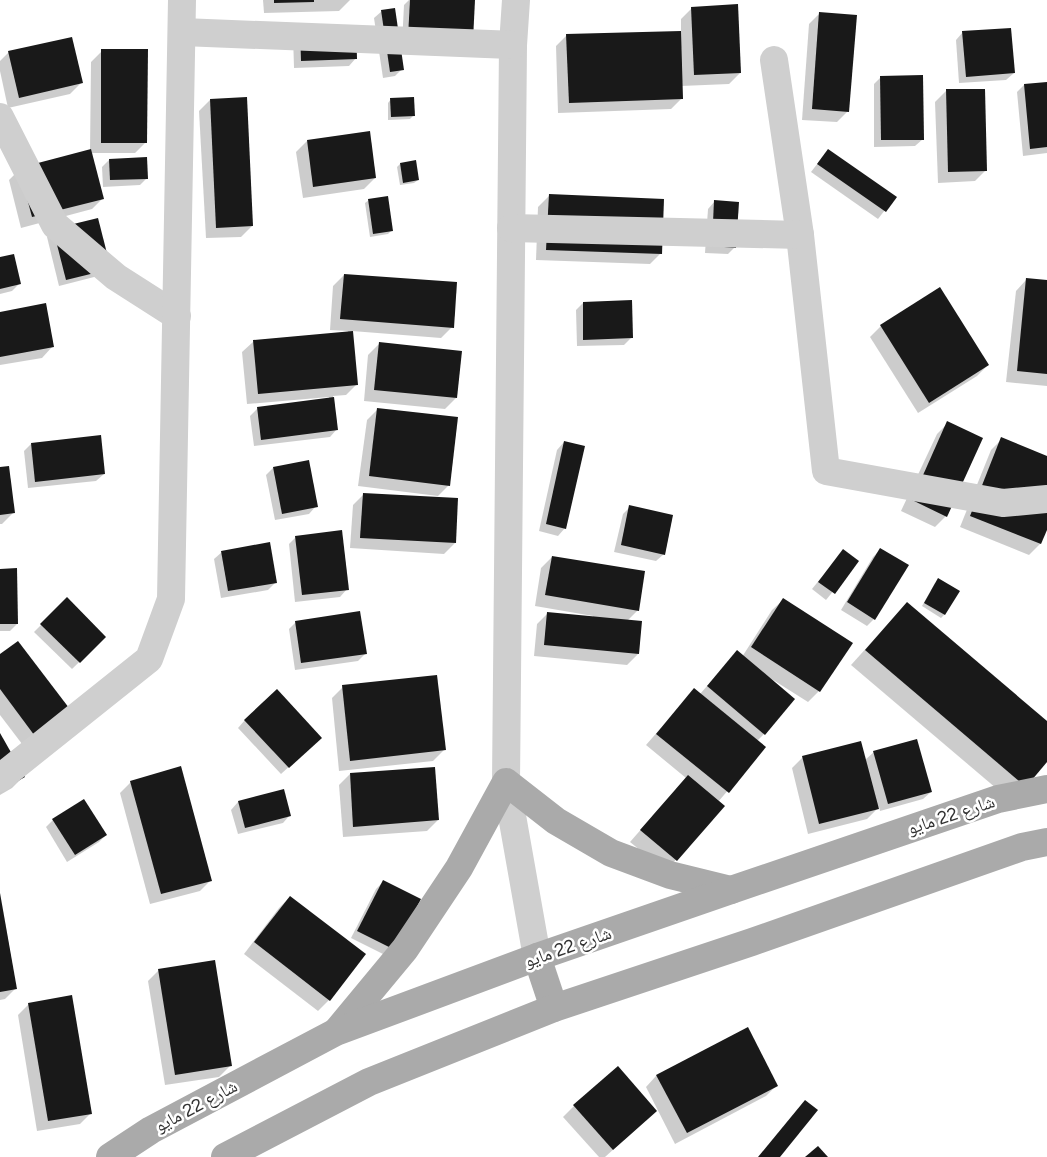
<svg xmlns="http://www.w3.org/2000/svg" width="1047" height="1157" viewBox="0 0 1047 1157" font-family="Figtree,'Noto Naskh Arabic',sans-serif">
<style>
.shadow{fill:#0003}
.building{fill:#191919}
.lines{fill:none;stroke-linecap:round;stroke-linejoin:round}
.minor{stroke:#cfcfcf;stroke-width:28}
.major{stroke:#aaa;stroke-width:28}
.labels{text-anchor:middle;stroke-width:5;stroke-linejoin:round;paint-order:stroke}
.street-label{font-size:18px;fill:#323232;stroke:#fff}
</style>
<rect width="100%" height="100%" fill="#fff"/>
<g class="shadow">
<polygon points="263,0 350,0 339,11 264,13"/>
<polygon points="409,0 447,0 402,44 404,5"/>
<polygon points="692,8 740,73 729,84 681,86 682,98 671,109 558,113 556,46 567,35 681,32 681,19"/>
<polygon points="382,11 402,69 395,76 383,78 374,18"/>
<polygon points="820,13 848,111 837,122 802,120 809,24"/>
<polygon points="963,32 1014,73 1006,80 959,83 956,40"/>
<polygon points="293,36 356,58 349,66 294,68"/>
<polygon points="102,51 146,142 135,153 90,153 103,198 92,209 21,228 9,180 20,169 90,151 91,62"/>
<polygon points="9,52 81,83 70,94 8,108 0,71 0,61"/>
<polygon points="881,77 923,139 915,146 874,147 874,84"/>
<polygon points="1047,83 1047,153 1023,156 1017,92 1024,85"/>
<polygon points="946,91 986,170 975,181 938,183 935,102"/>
<polygon points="391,99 413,116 410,119 388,120 388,103"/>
<polygon points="210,100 252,226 241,237 206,238 199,111"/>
<polygon points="307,141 375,178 364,189 303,198 296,152"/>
<polygon points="828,150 895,197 878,219 811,172"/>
<polygon points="109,160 147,178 140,185 103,187 102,167"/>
<polygon points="400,164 418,180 414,183 400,185 397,167"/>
<polygon points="549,196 661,253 650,264 536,260 538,207"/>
<polygon points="369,200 391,231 388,234 370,237 365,203"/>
<polygon points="715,201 735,247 728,254 705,253 708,209"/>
<polygon points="54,230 102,275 59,286 47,237"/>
<polygon points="0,258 19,284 12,291 0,294"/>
<polygon points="344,275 452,327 441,338 352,331 357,384 346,395 333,396 337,429 330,437 254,446 250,416 258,408 329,399 329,397 247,404 242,352 253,342 348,332 348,331 330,330 333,286"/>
<polygon points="1026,280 1047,282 1047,386 1006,382 1016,291"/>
<polygon points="940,289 988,365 977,376 918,413 870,337 881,326"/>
<polygon points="583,303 631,338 624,345 577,346 576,310"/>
<polygon points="0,313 52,347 42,358 0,365"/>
<polygon points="379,344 456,398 445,409 364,401 368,355"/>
<polygon points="378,409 449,485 438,496 358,486 367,420"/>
<polygon points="948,423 946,516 935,527 901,511 937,434"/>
<polygon points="1002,439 1047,457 1047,526 1040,544 1029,555 960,527 991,450"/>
<polygon points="564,442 565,528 558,536 539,531 557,450"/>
<polygon points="31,444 104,474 96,481 28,488 24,451"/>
<polygon points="273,468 316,506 309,514 275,520 266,475"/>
<polygon points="0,469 13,513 2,524 0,524"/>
<polygon points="364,494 455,543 444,554 350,548 353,505"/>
<polygon points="630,507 664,554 656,561 614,552 623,514"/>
<polygon points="296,537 347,589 340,597 295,602 289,544"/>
<polygon points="881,549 874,619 867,626 841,610 873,557"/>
<polygon points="843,551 857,562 826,600 812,589"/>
<polygon points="222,552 275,583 268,590 221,598 214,559"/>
<polygon points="552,557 638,610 627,621 641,622 638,654 627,665 534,656 537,624 548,613 593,618 593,616 535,606 541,568"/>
<polygon points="0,570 17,624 10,631 0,631"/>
<polygon points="935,583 944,615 941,618 922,606"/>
<polygon points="67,599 105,637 72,669 34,632"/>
<polygon points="783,600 819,691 808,702 770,678 764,734 757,741 764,748 718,802 723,806 666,871 630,842 686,778 646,745 694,690 700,694 737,652 742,657 772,610"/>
<polygon points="907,603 1047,722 1047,760 1010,800 851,665"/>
<polygon points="296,622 365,654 358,661 295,670 289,629"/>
<polygon points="0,655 80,724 35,761 0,715"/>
<polygon points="343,687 444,750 433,761 339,771 332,698"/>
<polygon points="245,720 313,745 281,774 238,728"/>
<polygon points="0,736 23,777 12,788 0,795"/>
<polygon points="874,752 931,792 923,799 880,811 879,807 867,819 808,834 792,768 803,757 865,760"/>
<polygon points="350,774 438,820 427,831 343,837 339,785"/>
<polygon points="131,782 211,880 200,891 150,904 120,793"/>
<polygon points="238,802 290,815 283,823 238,834 231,810"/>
<polygon points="53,820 106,835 99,842 67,862 46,827"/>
<polygon points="383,882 419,900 387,956 351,938 376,889"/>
<polygon points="0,895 16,988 5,999 0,1000"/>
<polygon points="290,897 329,1000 318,1011 244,954 279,908"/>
<polygon points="159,970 230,1066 219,1077 165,1085 148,981"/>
<polygon points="29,1004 91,1113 80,1124 37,1131 18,1015"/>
<polygon points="747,1029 777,1085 766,1096 675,1144 646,1087 656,1076"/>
<polygon points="574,1106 644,1122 605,1157 599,1157 563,1117"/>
</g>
<g class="building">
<polygon points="274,0 314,0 314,2 274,3"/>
<polygon points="410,0 475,0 473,40 408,37"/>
<polygon points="738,4 741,73 694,75 691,7"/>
<polygon points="395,8 404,70 390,72 381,10"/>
<polygon points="819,12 857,15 849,112 812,109"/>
<polygon points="356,26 357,59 301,61 300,28"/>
<polygon points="1011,28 1015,73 966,77 962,31"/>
<polygon points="681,31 683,99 569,103 566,34"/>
<polygon points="72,37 83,83 19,98 8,51"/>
<polygon points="101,49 148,49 147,143 101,143"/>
<polygon points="923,75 924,140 881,140 880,76"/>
<polygon points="1047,82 1047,147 1030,149 1024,84"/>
<polygon points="946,89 985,89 987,171 948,172"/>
<polygon points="247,97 253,226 216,228 210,99"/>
<polygon points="414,97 415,116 391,117 390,98"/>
<polygon points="370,131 376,178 313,187 307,140"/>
<polygon points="91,149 104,199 32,217 19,168"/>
<polygon points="828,149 897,197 886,212 817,164"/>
<polygon points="147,157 148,179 110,180 109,159"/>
<polygon points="416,160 419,180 403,183 400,163"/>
<polygon points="549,194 664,199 662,254 546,250"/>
<polygon points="388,196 393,231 373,234 368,199"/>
<polygon points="714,200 739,202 736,248 712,246"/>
<polygon points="98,218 111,269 66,280 53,229"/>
<polygon points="14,254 21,284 0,289 0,257"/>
<polygon points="344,274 457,282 454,328 340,319"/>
<polygon points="1026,278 1047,280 1047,374 1017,371"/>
<polygon points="940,287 989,365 929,403 880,325"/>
<polygon points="632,300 633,338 583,340 583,302"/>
<polygon points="46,303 54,347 0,357 0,312"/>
<polygon points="353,331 358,385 258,394 253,340"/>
<polygon points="379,342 462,351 457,398 374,390"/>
<polygon points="334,397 338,430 261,440 257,407"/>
<polygon points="377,408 458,417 450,486 369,476"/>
<polygon points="947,421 983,438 947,517 912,500"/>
<polygon points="101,435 105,474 35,482 31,443"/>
<polygon points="1001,437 1047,456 1047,530 1041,544 970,516"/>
<polygon points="564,441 585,446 566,529 546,524"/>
<polygon points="309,460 318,507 282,514 273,467"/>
<polygon points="9,466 15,513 0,515 0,467"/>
<polygon points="363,493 458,498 456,543 360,538"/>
<polygon points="629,505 673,515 665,555 621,545"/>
<polygon points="342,530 349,590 302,595 295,536"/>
<polygon points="270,542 277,583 228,591 221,551"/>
<polygon points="880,548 909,565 875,620 847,602"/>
<polygon points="843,549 859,561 835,594 818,582"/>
<polygon points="552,556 645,571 639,611 545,595"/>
<polygon points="17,568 18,624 0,624 0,569"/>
<polygon points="938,578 960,591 945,615 924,603"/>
<polygon points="67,597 106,637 80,663 40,624"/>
<polygon points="783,598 853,643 820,692 751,647"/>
<polygon points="907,602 1047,721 1047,762 1026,787 865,650"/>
<polygon points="360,611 367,654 301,663 295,621"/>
<polygon points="547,612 642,621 639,654 544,645"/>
<polygon points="18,641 82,725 46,751 0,689 0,654"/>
<polygon points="737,650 795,699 765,735 707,686"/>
<polygon points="437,675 446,750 350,761 342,685"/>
<polygon points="694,688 766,747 729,793 656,734"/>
<polygon points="277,689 322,738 289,768 244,720"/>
<polygon points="0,733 25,777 0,791"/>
<polygon points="917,739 932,792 888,804 873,751"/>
<polygon points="861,741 879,809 819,824 802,756"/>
<polygon points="181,766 212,881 161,894 130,781"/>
<polygon points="435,767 439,820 353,827 350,773"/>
<polygon points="688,775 725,806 677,861 640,830"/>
<polygon points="284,789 291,816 245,828 238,801"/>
<polygon points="84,799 107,835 75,855 52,819"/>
<polygon points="383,880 421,899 395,950 357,931"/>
<polygon points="0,893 17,989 0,992"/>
<polygon points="290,896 366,954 330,1001 254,942"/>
<polygon points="215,960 232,1066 175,1075 158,969"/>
<polygon points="72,995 92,1114 48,1121 28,1003"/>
<polygon points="748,1027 778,1086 687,1133 656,1075"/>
<polygon points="618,1066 657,1111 613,1150 573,1105"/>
<polygon points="805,1100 818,1110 780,1157 758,1157"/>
<polygon points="818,1146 828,1157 805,1157"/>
</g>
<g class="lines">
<g class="minor">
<polyline points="516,0 513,45 506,782 537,957"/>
<polyline points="182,32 513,45"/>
<polyline points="774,60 800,235 826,471 1003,503 1047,499"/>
<polyline points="0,117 55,225 116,277 177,316"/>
<polyline points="511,228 800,235"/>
<polyline points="0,778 149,659 171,599 182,0"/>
</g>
<g class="major">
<polyline points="537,957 554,1008"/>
<polyline points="337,1031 405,949 459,868 506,782 556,821 611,853 670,875 731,890"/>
<polyline points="110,1157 151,1130 336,1032 537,957 731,890 998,799 1047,789"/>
<polyline points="225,1157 369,1082 554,1008 752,942 1022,847 1047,842"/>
</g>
</g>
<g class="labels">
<g class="street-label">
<text transform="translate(951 815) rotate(-18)" y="6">شارع 22 مايو</text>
<text transform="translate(568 947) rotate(-19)" y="6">شارع 22 مايو</text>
<text transform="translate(196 1106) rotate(-28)" y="6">شارع 22 مايو</text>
</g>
</g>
</svg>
